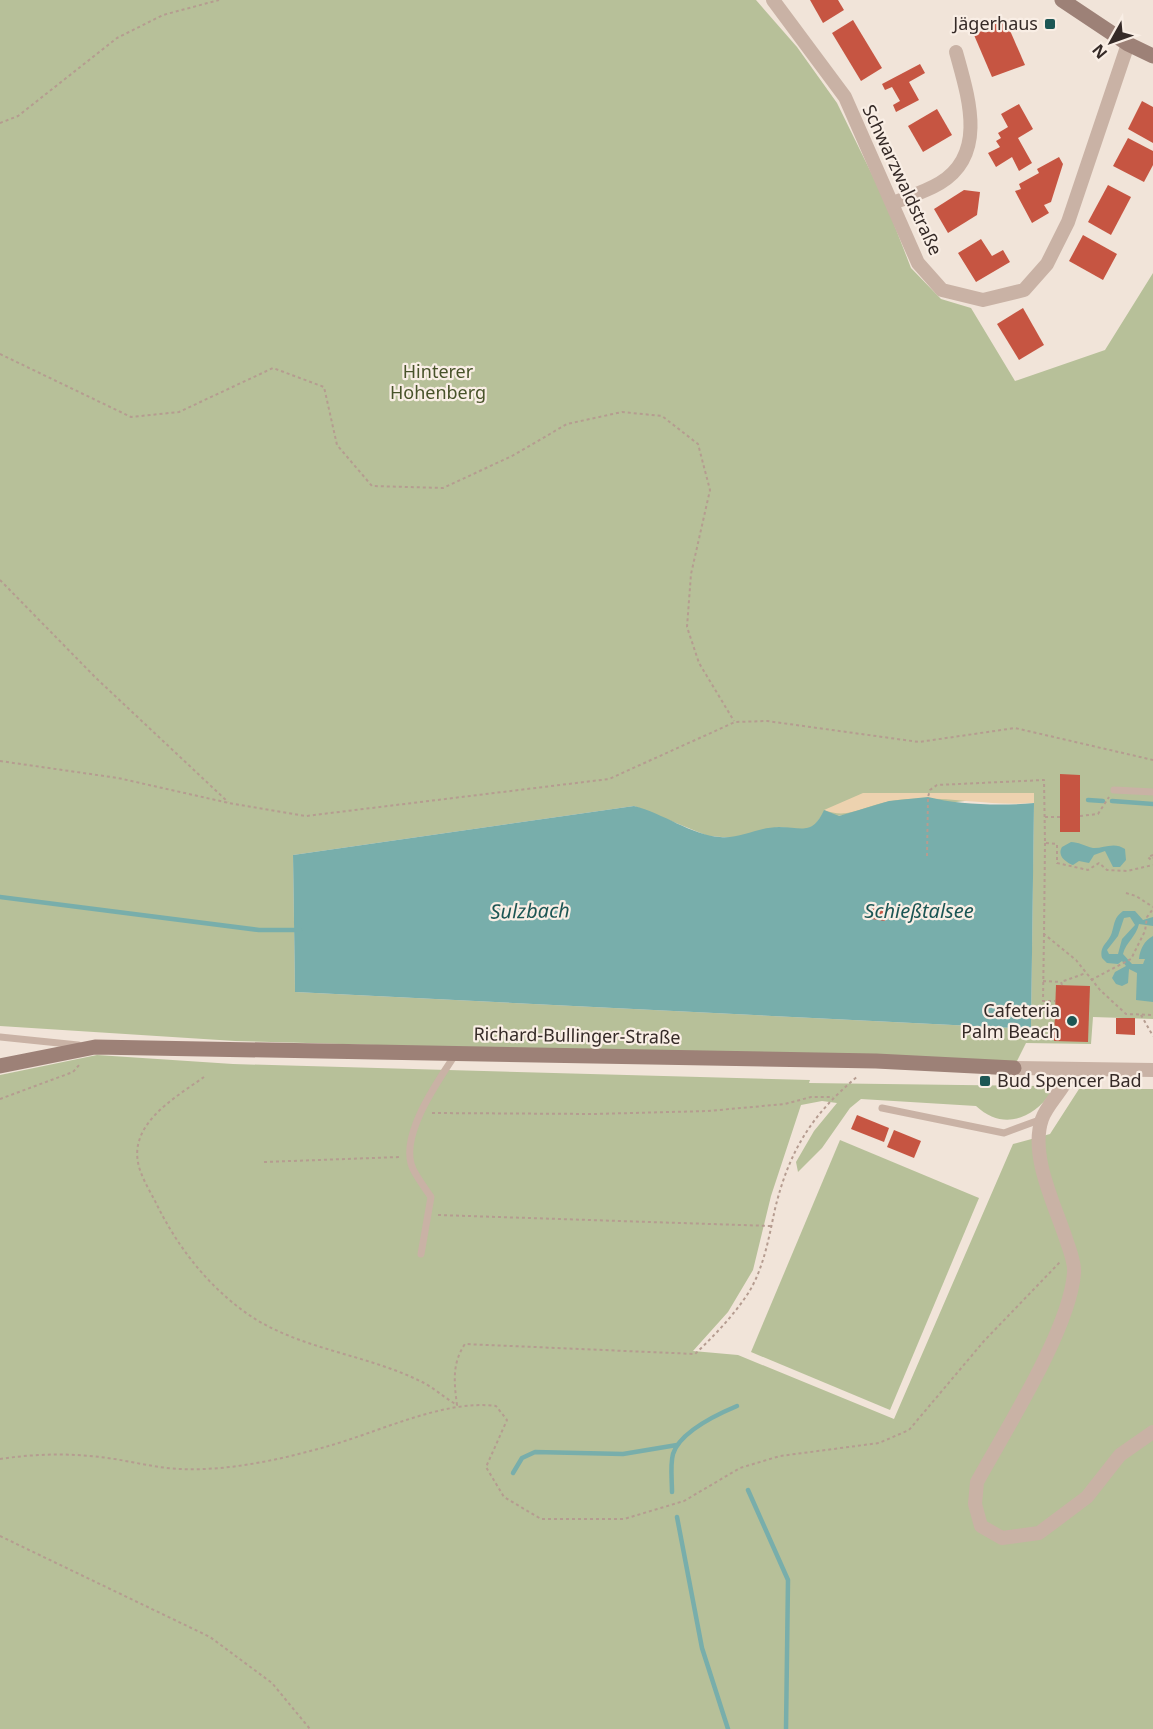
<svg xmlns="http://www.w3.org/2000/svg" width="1153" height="1729" viewBox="0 0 1153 1729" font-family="'Noto Sans',sans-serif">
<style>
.green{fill:#b7c099;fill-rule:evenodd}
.sand{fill:#edd2af}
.water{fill:#78aeab;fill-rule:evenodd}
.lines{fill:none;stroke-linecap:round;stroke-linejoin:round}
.stream{stroke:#78aeab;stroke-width:4.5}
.building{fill:#c65542}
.path{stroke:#b59c90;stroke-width:2;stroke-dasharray:3 3;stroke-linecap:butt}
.lane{stroke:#c9b2a5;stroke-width:7}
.street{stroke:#c9b2a5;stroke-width:14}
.secondary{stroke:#9d8177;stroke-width:15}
.poi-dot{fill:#1c5654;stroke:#f9eee5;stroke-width:2}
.labels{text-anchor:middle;stroke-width:4.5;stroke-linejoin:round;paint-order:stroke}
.poi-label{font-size:18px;fill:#352a27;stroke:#f9eee5;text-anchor:end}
.street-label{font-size:18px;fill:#352a27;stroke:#f9eee5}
.park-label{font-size:18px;fill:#48532a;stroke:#f9eee5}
.water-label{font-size:20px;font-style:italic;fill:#1c5654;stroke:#f9eee5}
</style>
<rect width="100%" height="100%" fill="#f1e4d9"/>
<g class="green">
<path d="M0,0H756L797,47L837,103L885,201L911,268L941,299L971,308L1015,381L1105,350L1153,273V1019L1093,1017L1091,1044L1026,1043L1016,1063L235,1041L0,1026ZM1034,793L1031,1029L295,992L293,855L634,806L708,836L721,837H737L779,827L804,830L814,826L820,818Z"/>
<path d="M97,1055L233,1064L810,1080L809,1083L1044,1086L1051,1093C1032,1119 1003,1131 976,1106L861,1099L850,1108L822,1148L798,1172L796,1162L814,1131L837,1103L822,1101L801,1105L771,1196L753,1270L728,1312L693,1351L738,1355L894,1419L1013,1144L1050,1134L1079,1089H1153V1729H0V1075Z"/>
<polygon points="840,1140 979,1198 890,1410 751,1352"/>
</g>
<path class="sand" d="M863,793H1034V803C986,807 938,793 891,801C865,805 849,820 824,810Z"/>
<g class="water">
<path d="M928,797C958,805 1003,806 1034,803L1031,1029L295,992L293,855L634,806C663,813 691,835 720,837C741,839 758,827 779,827C802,827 812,836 824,810L839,816L889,801Z"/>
<path d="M1071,842C1078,842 1085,846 1093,848C1102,849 1114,841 1125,849L1126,860L1120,867H1113L1105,851L1094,855L1089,863L1079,861L1073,865C1065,862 1057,855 1062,847Z"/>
<path d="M1123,911H1135L1143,920L1153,917V926L1139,924C1136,937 1126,942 1123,954L1132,964H1143L1145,959H1139C1140,949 1144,941 1153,936V1002L1136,1000L1137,973L1129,969L1128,983L1122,986L1116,984L1112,978L1115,972L1126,966L1122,961L1118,964L1107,963L1102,958C1099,945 1109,943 1112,932C1115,922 1114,918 1123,911ZM1130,917L1135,925L1122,939L1118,954H1109L1107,950L1118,936L1124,918Z"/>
</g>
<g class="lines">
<g class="stream">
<polyline points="1088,800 1103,801"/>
<polyline points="1112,801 1153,804"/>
<polyline points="0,897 259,930 300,930"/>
<polyline points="513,1473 522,1458 535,1452 623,1454 677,1445"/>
<polyline points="748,1490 788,1580 786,1729"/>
<path d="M672,1492C672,1480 670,1465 673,1454C680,1432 718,1414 737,1406"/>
<polyline points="677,1517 702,1648 728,1729"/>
</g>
</g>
<g class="building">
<polygon points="810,0 838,0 844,10 823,23"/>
<polygon points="1005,19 1025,65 992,77 974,35"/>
<polygon points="853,20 882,68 861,81 832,33"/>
<polygon points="920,64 925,73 909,82 919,100 896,112 893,105 900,101 892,87 885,90 882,84"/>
<polygon points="1142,101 1153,107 1153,143 1128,129"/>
<polygon points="1019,104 1033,129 1018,138 1032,163 1019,171 1012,157 996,167 988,153 1000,147 996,141 1001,138 998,133 1008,127 1001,114"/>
<polygon points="937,109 952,135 923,152 908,126"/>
<polygon points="1128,138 1153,151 1153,165 1144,182 1113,166"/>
<polygon points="1059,157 1063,164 1051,202 1044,205 1049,213 1032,223 1015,191 1021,189 1019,184 1039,173 1037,169"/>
<polygon points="1108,185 1131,197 1111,235 1088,222"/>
<polygon points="964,190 980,192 977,215 948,233 934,209"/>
<polygon points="1083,235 1117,254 1103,280 1069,261"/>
<polygon points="981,239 992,256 1003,250 1010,262 976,282 958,253"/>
<polygon points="1023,308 1044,345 1019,360 997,324"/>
<polygon points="1060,774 1080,775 1080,832 1060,832"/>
<polygon points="873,906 887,907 885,921 872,919"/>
<polygon points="1056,985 1090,986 1088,1042 1054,1041"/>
<polygon points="1116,1018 1135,1018 1135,1035 1116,1034"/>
<polygon points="857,1115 889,1128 884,1142 851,1129"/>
<polygon points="894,1130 921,1141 914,1158 887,1147"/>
</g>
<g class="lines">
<g class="path">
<polyline points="0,123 18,116 117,38 163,15 219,0"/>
<polyline points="0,354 131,417 179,412 273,368 324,387 337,445 372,486 443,488 512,456 567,424 622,412 662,416 698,444 710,490 691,574 687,627 699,663 734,721"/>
<polyline points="0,580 96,678 228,802"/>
<polyline points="0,761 118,778 229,803 306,816 609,779 735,722 767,721 919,742 1015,728 1153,760"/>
<polyline points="1080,816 1098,814 1109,797"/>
<polyline points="1045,817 1060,817"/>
<polyline points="1045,843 1044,934 1076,960 1100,990 1126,1014 1153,1015"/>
<polyline points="1153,855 1148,857 1151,860 1153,858"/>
<polyline points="927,856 928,797 930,790 937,785 1044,780 1045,843 1057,844 1057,863 1088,870 1099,863 1107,870 1127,871 1153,865"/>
<polyline points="1126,893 1136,896 1153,907"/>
<polyline points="1044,934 1043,1001 1055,1001"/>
<polyline points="1091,980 1131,959 1145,931 1147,917 1153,909"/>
<polyline points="1043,981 1061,982"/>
<polyline points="1062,985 1061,982 1086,973"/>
<polyline points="1141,1015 1153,1036"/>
<path d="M204,1077C173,1099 125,1126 140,1170C144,1182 151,1193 156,1203C178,1248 210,1289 252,1317C303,1350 369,1355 422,1382C434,1388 445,1398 457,1405C454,1382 452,1363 465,1344L695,1354C715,1335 734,1315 749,1292C764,1267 769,1237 775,1209C789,1151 812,1114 858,1076"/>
<polyline points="0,1099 73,1072 79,1065"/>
<polyline points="432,1113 594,1114 708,1111 785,1104 811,1097 833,1097"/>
<polyline points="264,1162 400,1157"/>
<polyline points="438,1215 771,1226"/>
<path d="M0,1459C33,1454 67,1453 100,1457C127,1460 154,1468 181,1469C228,1471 279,1460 325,1447C377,1433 444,1399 496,1406L507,1420L486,1467L504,1497L541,1519H624L684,1501L740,1468L780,1456L879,1443L909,1430L984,1341L1060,1262"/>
<polyline points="0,1536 210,1637 272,1683 310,1729"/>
</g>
<g class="lane">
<polyline points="1114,790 1153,792"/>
<polyline points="0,1037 78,1045"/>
<polyline points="882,1108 1004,1133 1042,1119"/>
<path d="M421,1254L431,1197C425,1188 418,1179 413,1169C398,1137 438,1081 455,1055"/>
</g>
<g class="street">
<polyline points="773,0 845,97 918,263 942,290 983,300 1024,290 1047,264 1068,222 1128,44"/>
<path d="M893,203C908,197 925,192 940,183C988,154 968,96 956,52"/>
<polyline points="1014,1068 1153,1070"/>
<path d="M1071,1069C1065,1090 1048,1102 1042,1119C1029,1156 1056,1207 1067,1242C1070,1251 1075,1263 1074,1273C1070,1329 1005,1431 977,1482L975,1504L981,1526L1002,1538L1039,1533L1087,1497L1120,1455L1153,1432"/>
</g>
<g class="secondary">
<polyline points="1062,0 1128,44 1153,56"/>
<polyline points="0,1066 95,1047 876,1061 1014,1068"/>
</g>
</g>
<g class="poi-dot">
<rect x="1044" y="18" width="12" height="12" rx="3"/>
<circle cx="1072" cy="1021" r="6"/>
<rect x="979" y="1075" width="12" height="12" rx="3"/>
</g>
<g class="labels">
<g class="poi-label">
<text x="1038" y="30">Jägerhaus</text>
<text x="1060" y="1017">Cafeteria<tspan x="1060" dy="21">Palm Beach</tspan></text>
<text x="997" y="1087" text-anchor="start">Bud Spencer Bad</text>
</g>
<g class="street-label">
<text transform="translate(902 180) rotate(65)" y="6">Schwarzwaldstraße</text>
<text transform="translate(577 1036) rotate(1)" y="6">Richard-Bullinger-Straße</text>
</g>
<g class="park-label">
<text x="438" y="378">Hinterer<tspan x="438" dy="21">Hohenberg</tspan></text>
</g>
<g class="water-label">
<text transform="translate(530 911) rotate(-1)" y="7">Sulzbach</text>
<text x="919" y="918">Schießtalsee</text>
</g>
</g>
<g transform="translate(1111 42) rotate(230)" stroke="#f9eee5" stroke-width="4.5" paint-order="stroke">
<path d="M0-4.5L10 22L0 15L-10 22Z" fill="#352a27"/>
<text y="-9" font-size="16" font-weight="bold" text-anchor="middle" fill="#352a27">N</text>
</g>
</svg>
